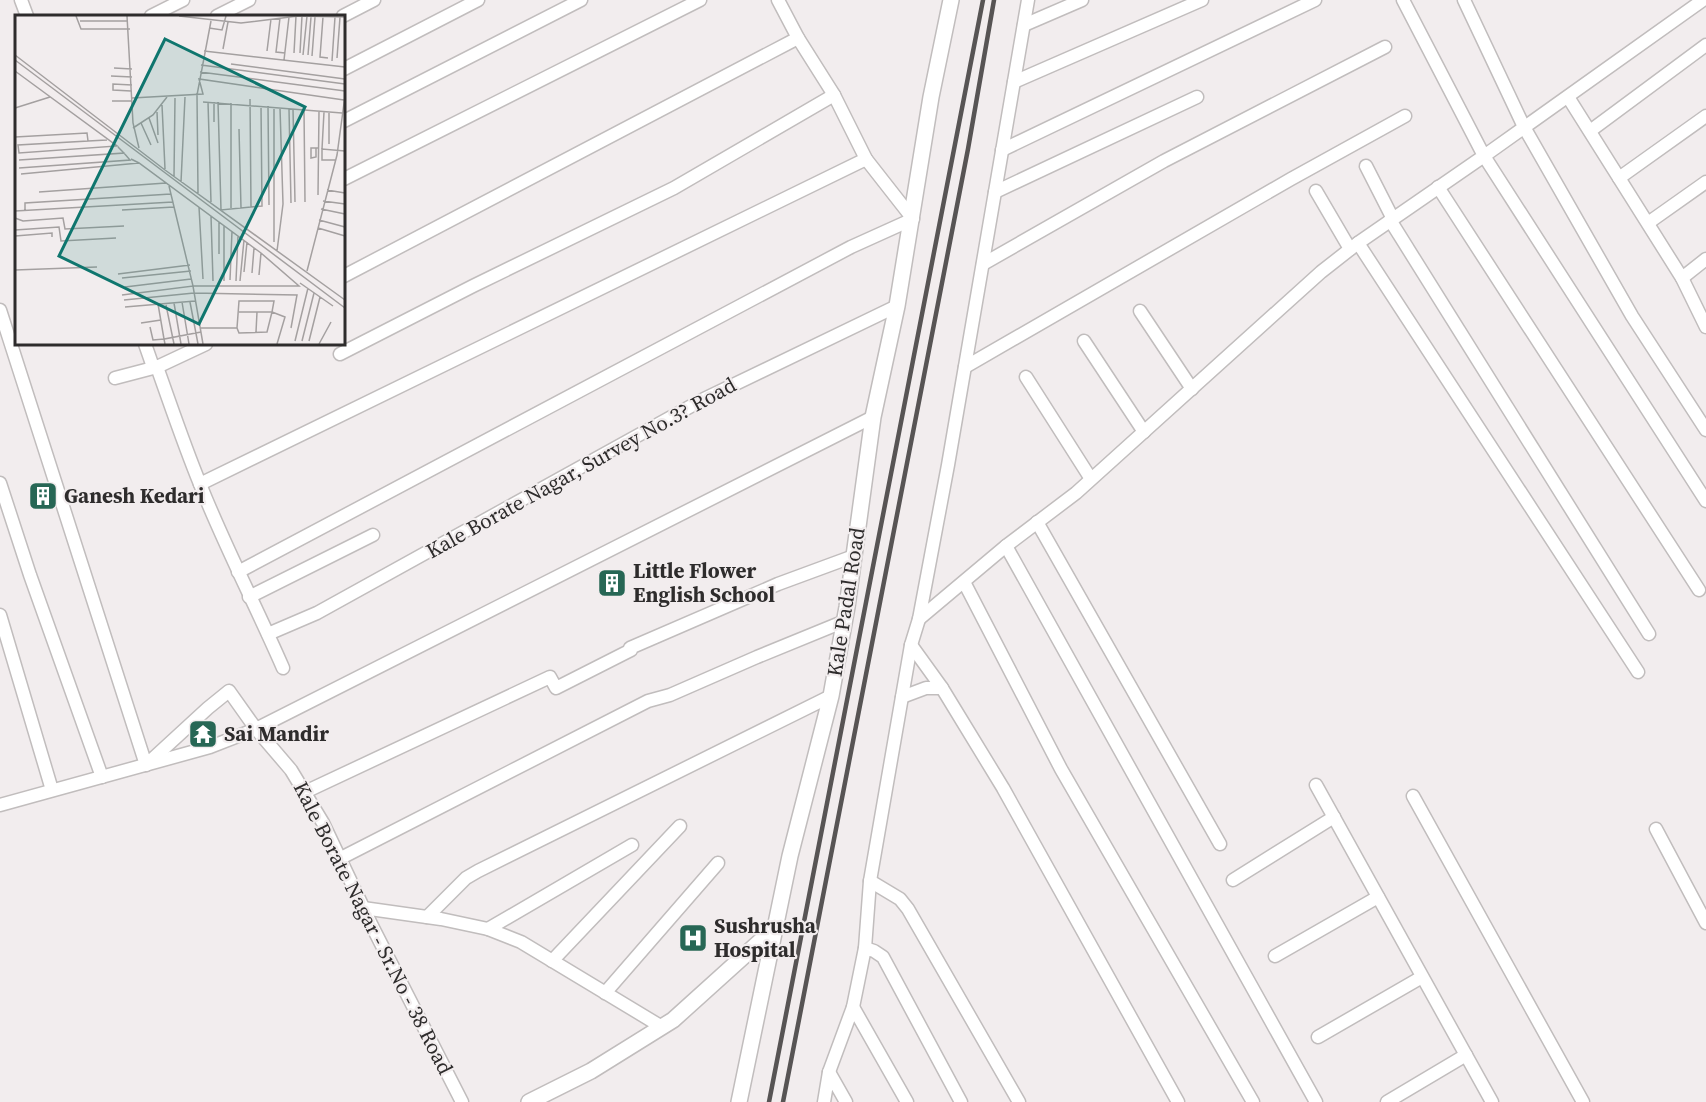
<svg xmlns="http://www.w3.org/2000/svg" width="1706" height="1102" viewBox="0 0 1706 1102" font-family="'Source Serif 4',serif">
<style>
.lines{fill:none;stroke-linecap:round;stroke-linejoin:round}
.minor-casing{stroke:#c1bdbd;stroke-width:15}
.tertiary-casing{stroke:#c1bdbd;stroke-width:18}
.minor{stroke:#fff;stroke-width:12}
.tertiary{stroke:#fff;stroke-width:15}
.rail{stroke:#575454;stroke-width:4.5}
.labels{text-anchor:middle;stroke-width:4.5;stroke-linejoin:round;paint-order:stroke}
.street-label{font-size:21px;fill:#2e2c2c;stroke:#f2edee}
.poi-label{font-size:21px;font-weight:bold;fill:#2e2c2c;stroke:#f2edee;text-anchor:start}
.inset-road{fill:none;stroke:#a4a0a0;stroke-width:1.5}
.view{fill:#0f766e;fill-opacity:0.15;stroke:#0f766e;stroke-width:3}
.inset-edge{fill:none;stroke:#2e2c2c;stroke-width:3}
</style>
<rect width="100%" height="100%" fill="#f2edee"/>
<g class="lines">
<g class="minor-casing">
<g id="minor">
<polyline points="21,0 27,16"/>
<polyline points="1464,0 1524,127 1632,316 1706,430"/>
<polyline points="1703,0 1484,156 1706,501"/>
<polyline points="151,16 183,0"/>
<polyline points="217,16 249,0"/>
<polyline points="343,16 374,0"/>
<polyline points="1024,25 1082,0"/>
<polyline points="344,69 478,0"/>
<polyline points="1014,82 1202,0"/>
<polyline points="1568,97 1682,278 1706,327"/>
<polyline points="344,121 581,0"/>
<polyline points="1590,131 1706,45"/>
<polyline points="1002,150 1315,0"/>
<polyline points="1366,166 1393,219"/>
<polyline points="1619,178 1706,116"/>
<polyline points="344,179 700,0"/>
<polyline points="1438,187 1699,590"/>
<polyline points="1316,191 1350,249"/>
<polyline points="995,192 1197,97"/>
<polyline points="1390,220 1649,634"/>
<polyline points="1648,223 1706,182"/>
<polyline points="1358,243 1638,672"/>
<polyline points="983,264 1164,161 1385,47"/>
<polyline points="344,276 798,38"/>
<polyline points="1682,278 1706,259"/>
<polyline points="0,310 146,765 208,708 229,691 256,729 291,770 323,823 372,926 462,1102"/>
<polyline points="1140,311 1192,389"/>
<polyline points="1084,341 1144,432"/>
<path d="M145,344L152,364L157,367C171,406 184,445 200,484C225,547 256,606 283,668"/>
<polyline points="340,354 473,286 674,188 834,95"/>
<polyline points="965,367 1291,179 1405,116"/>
<polyline points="1026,377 1091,479"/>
<polyline points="115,378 157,367 206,344"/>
<polyline points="0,483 30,575 102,777"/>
<polyline points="200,484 866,159"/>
<polyline points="1037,522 1220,844"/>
<polyline points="1006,546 1316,1102"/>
<polyline points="238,572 851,247 913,219 866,159 834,95 798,38 778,0"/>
<polyline points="964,582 1061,769 1253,1102"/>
<polyline points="249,597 373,535"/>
<polyline points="0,615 52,790"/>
<polyline points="919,619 1006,546 1076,493 1321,272 1358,243 1484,156 1403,0"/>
<polyline points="268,634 317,613 702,400 897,306"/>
<polyline points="911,645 942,688 1003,788 1178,1102"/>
<polyline points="902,697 926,688 942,688"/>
<polyline points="1316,785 1492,1102"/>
<polyline points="305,792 550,677 556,688 631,650 630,648 778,584 854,556"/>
<polyline points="1413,796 1583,1102"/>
<polyline points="0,805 210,747 256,729 873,417"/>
<polyline points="1656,829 1706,923"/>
<polyline points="341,858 648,701 670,695 757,657 845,621"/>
<polyline points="1233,880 1334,817"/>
<polyline points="870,881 900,899 908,909 1019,1102"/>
<polyline points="363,908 441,919 488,929 521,942 662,1027"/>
<polyline points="427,917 466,878 478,871 831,696"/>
<polyline points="488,929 632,845"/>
<polyline points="865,948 870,881 911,645 919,619 948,465 1028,0"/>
<polyline points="1275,956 1378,897"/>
<polyline points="552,961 680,826"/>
<polyline points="605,993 718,863"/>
<polyline points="853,1007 865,948 874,951 883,957 961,1102"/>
<polyline points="1318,1037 1422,977"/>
<polyline points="829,1072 853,1007 907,1102"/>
<polyline points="824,1102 829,1072 846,1102"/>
<polyline points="1387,1102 1466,1055"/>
</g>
</g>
<g class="tertiary-casing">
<g id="tertiary">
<polyline points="529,1102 591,1071 673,1020 776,927"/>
<polyline points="739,1102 790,856 831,696 847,607 873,417 897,306 931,97 951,0"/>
</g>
</g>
<use href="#minor" class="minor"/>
<use href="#tertiary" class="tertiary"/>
<g class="rail">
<polyline points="769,1102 983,0"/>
<polyline points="783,1102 968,149 994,0"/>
</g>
</g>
<defs>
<g id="building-square" transform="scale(1.5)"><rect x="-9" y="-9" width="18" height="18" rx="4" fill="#276755" stroke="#f2edee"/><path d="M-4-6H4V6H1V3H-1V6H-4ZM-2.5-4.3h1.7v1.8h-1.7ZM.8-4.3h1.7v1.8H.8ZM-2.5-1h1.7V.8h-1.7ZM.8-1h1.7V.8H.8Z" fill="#fff"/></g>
<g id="temple-square" transform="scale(1.5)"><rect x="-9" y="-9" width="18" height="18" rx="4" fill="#276755" stroke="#f2edee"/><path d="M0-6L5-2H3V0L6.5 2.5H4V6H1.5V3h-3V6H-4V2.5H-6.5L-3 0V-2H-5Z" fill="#fff"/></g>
<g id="hospital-square" transform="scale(1.5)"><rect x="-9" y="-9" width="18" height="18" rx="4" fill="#276755" stroke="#f2edee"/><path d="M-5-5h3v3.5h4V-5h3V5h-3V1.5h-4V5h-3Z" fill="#fff"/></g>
</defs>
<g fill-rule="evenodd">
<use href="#building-square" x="43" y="496"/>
<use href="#building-square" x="612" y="583"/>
<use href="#temple-square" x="203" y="734"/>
<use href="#hospital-square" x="693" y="938"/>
</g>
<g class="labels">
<g class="street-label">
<text transform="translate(581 468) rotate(-29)" y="7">Kale Borate Nagar, Survey No.3? Road</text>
<text transform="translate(846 602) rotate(-81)" y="7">Kale Padal Road</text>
<text transform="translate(373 928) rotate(63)" y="7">Kale Borate Nagar - Sr.No - 38 Road</text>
</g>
<g class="poi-label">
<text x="64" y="503">Ganesh Kedari</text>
<text x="633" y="578">Little Flower<tspan x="633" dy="24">English School</tspan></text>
<text x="224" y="741">Sai Mandir</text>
<text x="714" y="933">Sushrusha<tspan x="714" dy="24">Hospital</tspan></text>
</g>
</g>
<g transform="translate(15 15)">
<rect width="330" height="330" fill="#f2edee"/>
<path class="inset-road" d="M61,1L66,14H115M112,1L118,108L124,133M164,1L226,8L283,1L330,2M308,2L305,42L313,43M265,3L261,37L270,38M65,6H113M194,13L207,15L211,1M208,34L213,7M189,36L330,52M252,36L256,4M279,38L281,1M285,38L287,1M0,40L150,155L330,285M288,40L292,1M293,40L296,2M297,41L300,2M322,43L325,2M0,45L330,293M269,45L274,2M317,46L320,2M216,49L330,64M186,50L330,69M99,53L117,54M0,56L102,131L4,138L3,130L73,126L72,118L0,122M185,57L330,76M96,61L117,62M116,76L98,75V69L117,70M117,83L188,79L184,64L329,85M235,84L236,192M97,86H117M188,87L327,98M193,87L196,187M199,87V107M203,87L206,195L247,191L246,91M216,88V193M147,90L150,154M253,91L254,190M0,93L35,82M274,94L276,188M278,94L280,187M289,95L290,187M142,97L143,120M314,97V129M134,103L143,128M126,108L136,130M118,113L138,100L152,82M224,114L226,193M73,126L92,125M301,133V142L296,143V133H303M307,134L309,97M116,144L124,148L246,238L284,271H178L154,171M4,145L109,138L103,132M321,145H307V134L330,136M4,153L115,145L109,138M6,159L124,148M159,161L160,83M166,167L170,82M312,175L330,178M24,177L151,168M183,178L182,80L196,6M303,180L304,96M308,186L330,189M184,192L188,264M306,194L330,199M10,195V188L156,179M107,195L159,192M0,196L158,187M196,201L198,266M0,203L8,206L48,203L50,214L109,211M304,205L330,212M303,213L330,221M0,215L44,212L46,226L101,223M0,221L37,218V222M259,227V92M262,236L268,189L265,93M204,239V207M0,255L82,252M292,256L322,140L330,81M229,257L232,227M237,258L239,233M103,259L175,250M244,260L246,238M107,263L176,256M215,265L217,216M209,266V211M221,266L223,221M225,266L229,225M285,268L318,291M110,272L176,264M107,280L178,271L188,329M109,285L179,278L282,280L276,313M167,287L174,329M175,287L183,329M159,288L166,329M143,289L149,324L186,317M151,290L159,329M110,292L180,286M126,308L146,305M135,312L138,325L149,324L150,329M185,313H222L224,286H259L257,297L270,302L262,329M222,313L224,318L252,317L257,297H224M241,317L242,297M280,326L293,273M287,326L299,278M294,326L305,282M304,329L316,307"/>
<path class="view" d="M150,24L290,92L184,309L44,241Z"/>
<rect width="330" height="330" class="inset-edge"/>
</g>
</svg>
